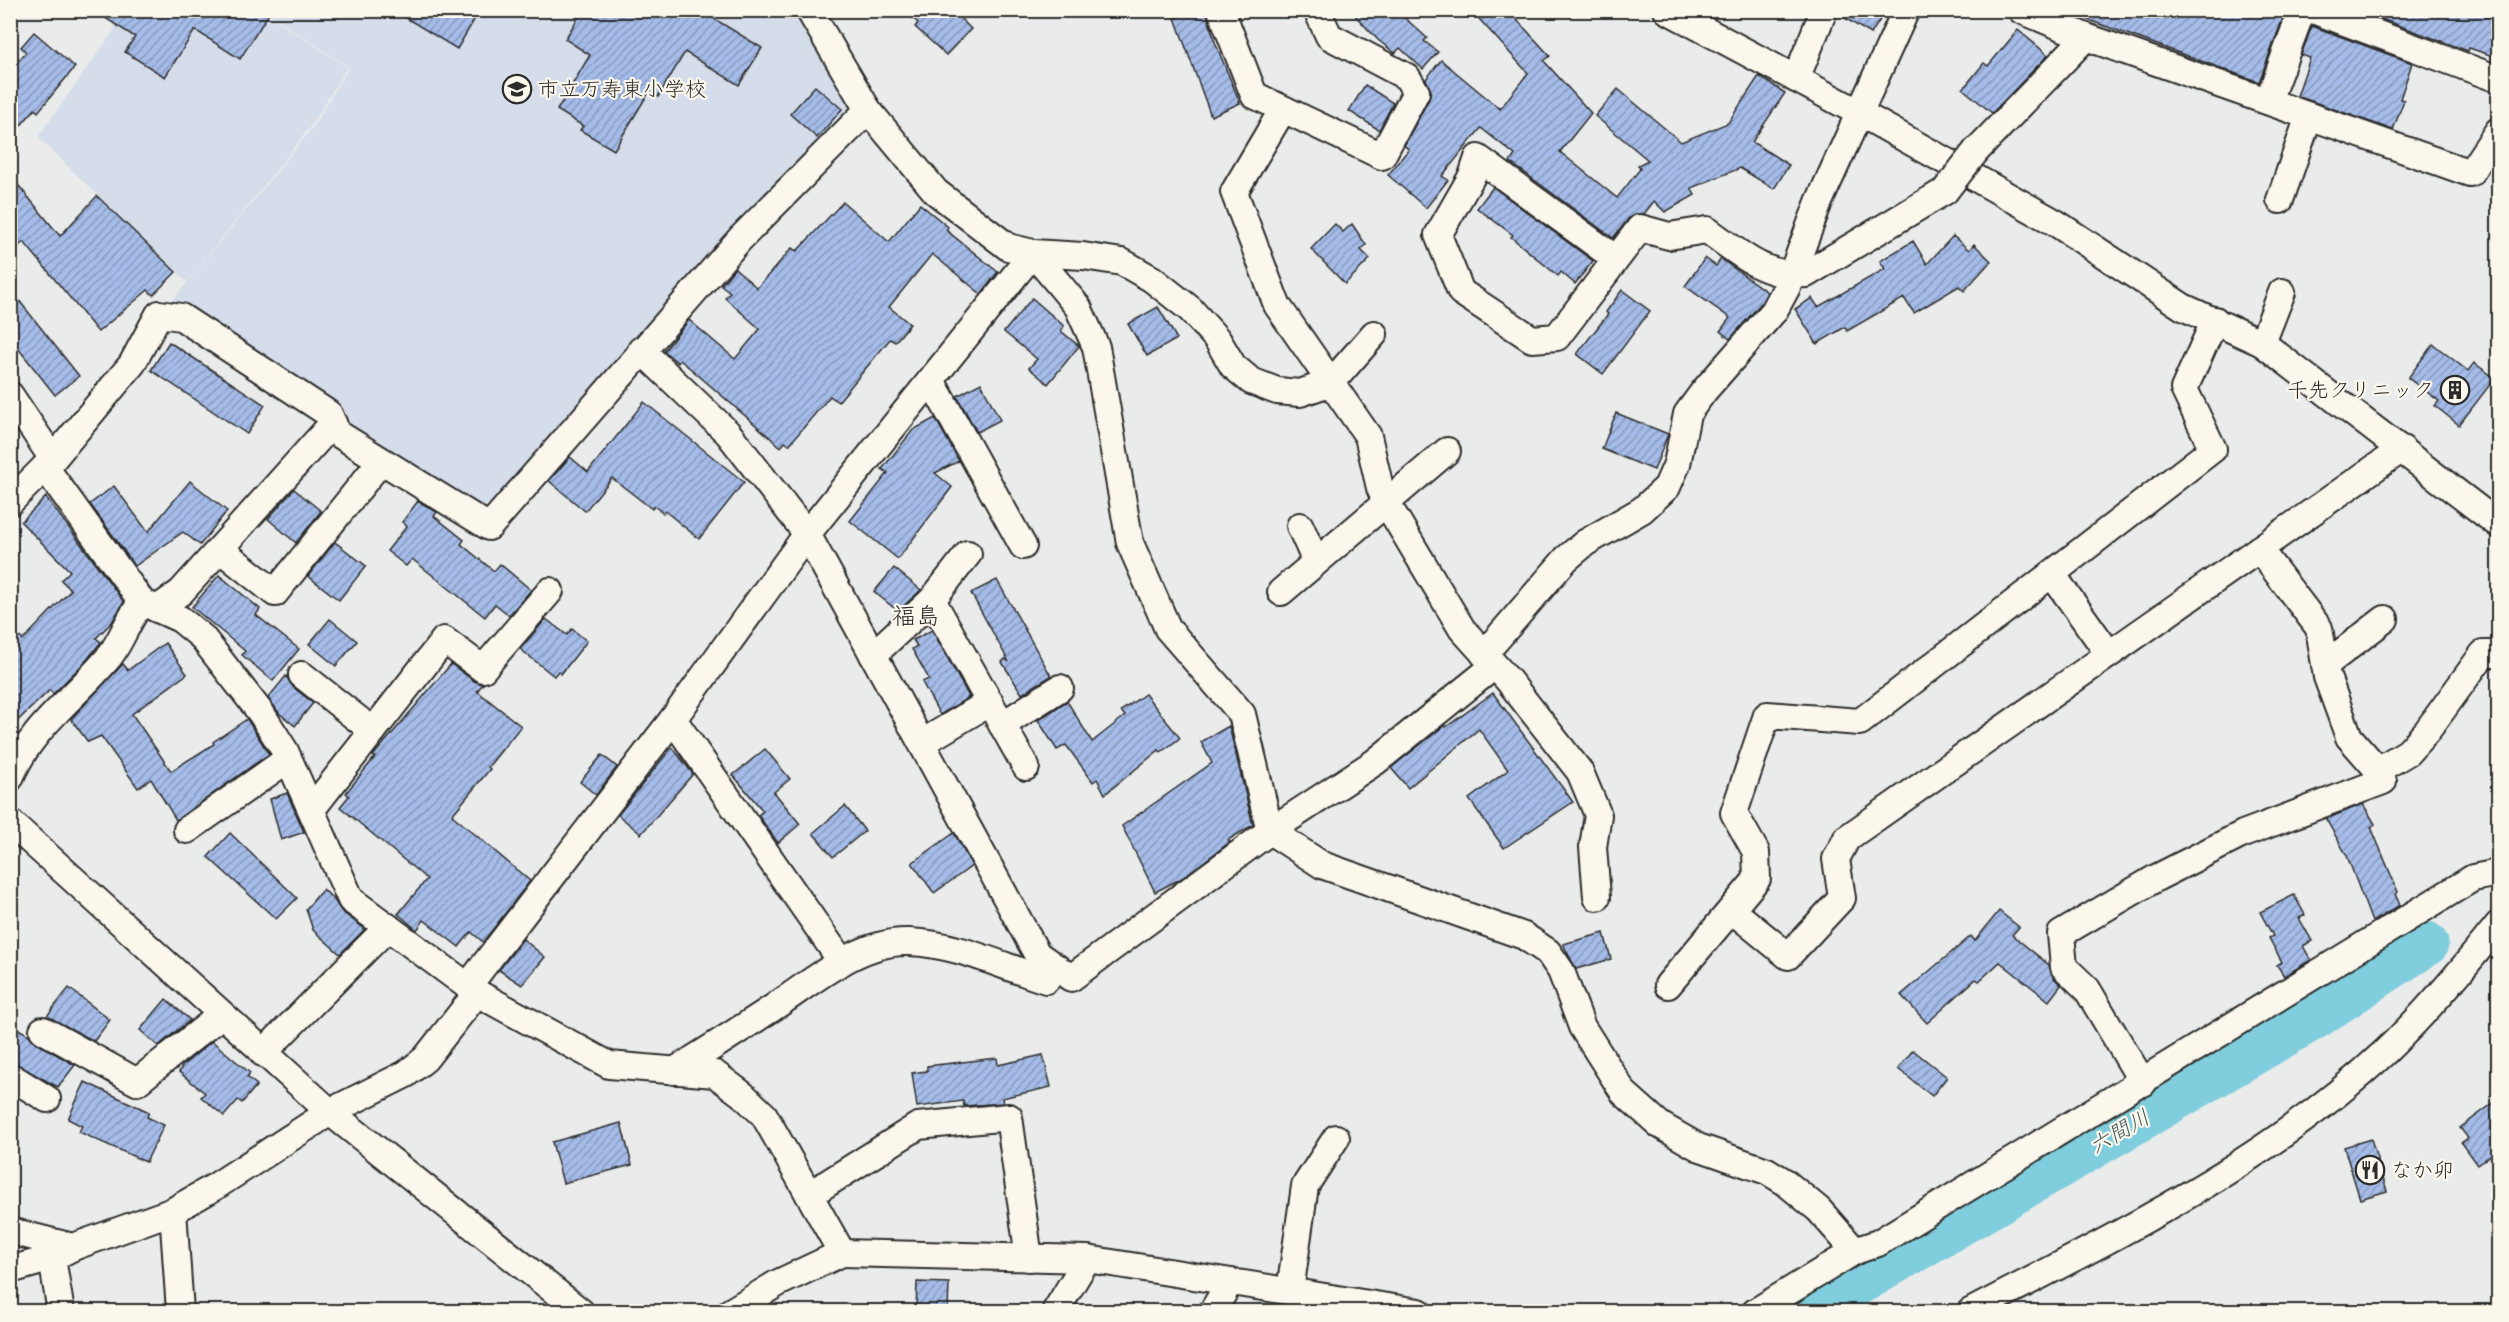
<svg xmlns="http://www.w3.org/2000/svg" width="2509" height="1322" viewBox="0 0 2509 1322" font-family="Itim,'Klee One',sans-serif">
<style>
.built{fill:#d5ddea}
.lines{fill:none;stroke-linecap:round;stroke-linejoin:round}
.river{stroke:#80cedd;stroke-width:45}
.building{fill:url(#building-hatch);stroke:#2b2b2b;stroke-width:1.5}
.minor-casing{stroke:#2b2b2b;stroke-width:30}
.minor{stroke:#fbf7ec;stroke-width:26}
.minor-bridge-casing{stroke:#2b2b2b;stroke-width:30;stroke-linecap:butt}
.minor-bridge{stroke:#fbf7ec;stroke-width:26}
.labels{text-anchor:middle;stroke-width:4.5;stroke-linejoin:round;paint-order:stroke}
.poi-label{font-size:21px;fill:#2b2b2b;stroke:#fbf7ec;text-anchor:start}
.water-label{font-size:22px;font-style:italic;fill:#445c60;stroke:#fbf7ec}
.quarter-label{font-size:24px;fill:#2b2b2b;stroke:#fbf7ec}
</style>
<defs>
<pattern id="building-hatch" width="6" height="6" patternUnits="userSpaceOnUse" patternTransform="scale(1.5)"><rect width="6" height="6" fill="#a5bce9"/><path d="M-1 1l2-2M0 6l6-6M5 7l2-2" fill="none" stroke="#8799bd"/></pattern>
</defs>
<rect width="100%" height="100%" fill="#eaebeb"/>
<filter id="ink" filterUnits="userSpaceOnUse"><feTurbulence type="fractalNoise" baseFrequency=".0167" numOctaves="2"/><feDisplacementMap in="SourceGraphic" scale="12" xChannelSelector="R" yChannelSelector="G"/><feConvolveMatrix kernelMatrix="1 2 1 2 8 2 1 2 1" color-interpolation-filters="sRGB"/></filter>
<g filter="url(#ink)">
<g class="built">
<polygon points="128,11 262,11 347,67 311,126 187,282 38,137"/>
<polygon points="264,11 796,11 853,112 633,346 622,352 493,504 482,506 344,420 342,405 173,300 313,127 349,67"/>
</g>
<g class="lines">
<polyline class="river" points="1808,1312 2313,1018 2426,944"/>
</g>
<g class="building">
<polygon points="93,10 271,10 240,59 195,30 165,77 125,52 135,37"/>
<polygon points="393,10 480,10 457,49"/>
<polygon points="583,10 700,10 762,48 739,85 685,52 658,97 649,92 614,150 580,130 583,126 557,110 590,55 565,39"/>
<polygon points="904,10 952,10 971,29 946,55 915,27 918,23"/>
<polygon points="1194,10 1206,10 1215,42 1240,103 1211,116 1175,18"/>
<polygon points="1350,10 1396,10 1427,38 1424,41 1438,52 1423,69 1400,48 1395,53 1378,40"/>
<polygon points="1471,10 1508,10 1550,56 1544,61 1591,113 1560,152 1617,198 1640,169 1638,165 1648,160 1595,116 1618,89 1681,142 1728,123 1759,76 1785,93 1752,142 1789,165 1774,189 1740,168 1691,188 1695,195 1665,212 1654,201 1644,214 1636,214 1629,218 1613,238 1510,162 1515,155 1481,128 1442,176 1448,180 1426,208 1388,175 1409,149 1404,146 1429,99 1431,91 1426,79 1441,60 1500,109 1528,73"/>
<polygon points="1839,10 1886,10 1871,34 1838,14"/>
<polygon points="2061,10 2286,10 2259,82"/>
<polygon points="2357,10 2499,10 2499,58 2469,48 2468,51"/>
<polygon points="2312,26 2412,63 2400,99 2404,100 2393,130 2297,96 2310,58 2301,55"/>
<polygon points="2018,30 2048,55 1992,113 1963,89 1984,63 1988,66"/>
<polygon points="34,32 75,67 38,112 35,109 10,138 10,70 26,52 21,47"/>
<polygon points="1365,85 1393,103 1379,130 1349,111"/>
<polygon points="815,86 842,109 817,138 790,114"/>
<polygon points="10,175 60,236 97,196 176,272 153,295 148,290 98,332 24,242 10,252"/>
<polygon points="1493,187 1593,261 1575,284 1561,272 1558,276 1511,237 1513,235 1477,208"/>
<polygon points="843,202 889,242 920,204 948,227 946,230 998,272 981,294 932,254 889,307 910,324 895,342 890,339 838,402 830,396 789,445 785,442 781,447 691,369 680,360 678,363 664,351 689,320 735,359 760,329 725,298 730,292 721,285 735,268 757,288 792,248 797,251"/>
<polygon points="1335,224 1343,232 1352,224 1366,245 1361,250 1370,259 1345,284 1311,249"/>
<polygon points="1953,236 1969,250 1974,244 1991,261 1964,291 1959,286 1914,313 1904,298 1847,331 1845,327 1817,344 1795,309 1812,298 1818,307 1885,269 1880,261 1913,241 1927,264"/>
<polygon points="1705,258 1716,266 1721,259 1767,292 1762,302 1730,339 1720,331 1730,318 1685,286"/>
<polygon points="10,289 79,376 55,395 10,338"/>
<polygon points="1622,290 1650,311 1603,374 1577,354 1608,314 1606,312"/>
<polygon points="1032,298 1064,326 1061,331 1079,346 1048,384 1029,368 1037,359 1004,332"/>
<polygon points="1158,307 1177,339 1147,356 1128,324"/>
<polygon points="169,342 265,405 247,434 151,370"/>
<polygon points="2433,344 2468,371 2474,363 2495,378 2459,425 2435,406 2439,401 2408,378"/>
<polygon points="981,383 1000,420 977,432 957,396"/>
<polygon points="644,402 744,482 699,539 665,511 663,513 654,506 652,509 612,478 585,511 549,481 570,457 588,472"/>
<polygon points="1616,413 1668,434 1654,470 1602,449"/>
<polygon points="935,418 959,461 935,473 952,487 898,559 850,521 888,473 882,469 913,430"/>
<polygon points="190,481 227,511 200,545 183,532 135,566 90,504 114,486 148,532"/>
<polygon points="294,489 321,511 296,543 268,519"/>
<polygon points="46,497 124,602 112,622 96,638 101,642 85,662 53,694 50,690 10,728 10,628 23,640 71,590 61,580 70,571 21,522"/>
<polygon points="418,501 437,512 434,516 464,540 461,544 494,571 500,564 531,590 509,615 495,604 485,617 412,559 406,566 387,551 407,526 402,522"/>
<polygon points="335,542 366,566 339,600 308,576"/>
<polygon points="894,568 921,590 898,611 874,592"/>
<polygon points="219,575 260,609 256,615 299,649 273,681 242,655 245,651 192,607"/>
<polygon points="997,580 1051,676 1022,694 1002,662 1005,659 1009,662 971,593"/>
<polygon points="330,619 357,641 336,666 309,644"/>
<polygon points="546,619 567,635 572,629 587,641 561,674 558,671 554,676 520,649"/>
<polygon points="932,630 969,697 940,715 922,682 929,679 912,649 917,646 913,640"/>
<polygon points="165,643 187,674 132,714 171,771 214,744 213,742 247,719 269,754 176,820 151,779 138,788 101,736 88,742 71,719 123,664 128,670"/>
<polygon points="451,664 474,681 483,684 477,691 521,726 488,767 490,769 452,815 530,881 483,942 471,932 459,947 424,920 417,930 398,914 427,879 340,807 349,796 346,793 375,757 373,756"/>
<polygon points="286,676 293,687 313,703 295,726 279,713 268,698"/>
<polygon points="1493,693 1573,802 1504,848 1469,799 1508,770 1479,729 1408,788 1391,768 1445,725 1446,727"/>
<polygon points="1145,694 1180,738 1161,752 1159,750 1105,794 1097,779 1093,782 1066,745 1057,750 1038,720 1067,701 1092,742 1125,716 1121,711"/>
<polygon points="1229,726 1253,825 1228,840 1230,842 1182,878 1155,892 1122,826 1212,763 1201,742"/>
<polygon points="672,747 693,774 641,834 618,815"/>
<polygon points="765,749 790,779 774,792 800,824 778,843 758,815 763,811 733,775"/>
<polygon points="602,755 617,767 596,795 580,782"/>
<polygon points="287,793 304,832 281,840 270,799"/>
<polygon points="2363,804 2375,824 2371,827 2398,892 2395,894 2400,905 2372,922 2347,856 2326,819"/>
<polygon points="845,806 865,831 833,857 813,833"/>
<polygon points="230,833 297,898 276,919 208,857"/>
<polygon points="954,833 972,866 934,893 912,863"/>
<polygon points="323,889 334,900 342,912 365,929 340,954 313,930 306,909"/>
<polygon points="2294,895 2305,915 2299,918 2312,941 2303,946 2311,960 2284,976 2277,965 2282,962 2269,938 2273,936 2260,912"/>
<polygon points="1999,911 2019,927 2012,935 2049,965 2053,977 2061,985 2049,1001 2000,962 1979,981 1976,979 1927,1023 1901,995 1971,936 1975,941"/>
<polygon points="1604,933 1611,959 1576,969 1563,944"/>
<polygon points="523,939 545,957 522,985 499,970"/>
<polygon points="69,988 110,1020 94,1041 47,1016"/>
<polygon points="166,999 190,1020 158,1046 140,1030"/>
<polygon points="10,1024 29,1035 36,1043 75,1065 58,1087 10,1061"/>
<polygon points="212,1041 250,1073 247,1077 257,1085 242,1103 238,1100 224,1116 201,1097 205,1093 179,1072 182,1066"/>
<polygon points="1913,1050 1947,1077 1932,1096 1898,1069"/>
<polygon points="1043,1055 1051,1087 1002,1098 1003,1103 964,1106 963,1101 917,1107 912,1073 927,1071 927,1066 997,1058 998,1065"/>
<polygon points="85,1082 149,1112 147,1117 164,1125 146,1162 79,1132 82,1126 68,1119"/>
<polygon points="2499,1099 2499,1149 2477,1165 2461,1143 2468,1138 2460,1128"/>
<polygon points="621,1123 632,1165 563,1183 552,1142"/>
<polygon points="2371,1139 2387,1191 2360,1199 2344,1147"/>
<polygon points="917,1282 949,1283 948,1311 916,1311"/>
</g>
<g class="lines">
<g class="minor-casing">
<g id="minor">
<polyline points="809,10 868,110 936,192 1008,247 1033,253 1083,256 1122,262 1152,279 1190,309 1217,339 1233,366 1251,381 1277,391 1300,393 1332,382 1374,334"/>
<polyline points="1221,10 1254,95 1382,156 1416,92 1407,77 1329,36 1317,10"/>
<polyline points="1667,10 1858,112 2056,223 2183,307 2262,343 2498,524"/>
<polyline points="2021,10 2086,37 2470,173 2498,131"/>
<polyline points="2313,10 2498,79"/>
<polyline points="1796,79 1824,10"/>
<polyline points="2268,101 2302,10"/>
<polyline points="1283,109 1234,192 1277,305 1368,436 1380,488 1386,502 1462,629 1508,680 1580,772 1598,815 1593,847 1597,897"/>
<polyline points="1976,151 2086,37"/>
<polyline points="2280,200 2309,116"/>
<polyline points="1033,253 1078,307 1096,347 1130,543 1168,629 1242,714 1270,831 1322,865 1524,936 1548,952 1561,971 1582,1027 1624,1093 1660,1125 1698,1147 1767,1171 1785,1182 1819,1210 1855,1251"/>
<path d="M1616,259L1478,158L1472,176L1438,235L1461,292L1532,339L1557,337L1640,228L1669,236L1707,230C1740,253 1764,278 1806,274L1945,191"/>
<polyline points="2262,343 2282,292"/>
<polyline points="641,350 728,433 807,534 1037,954 1071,978 1270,831 1375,762 1494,666"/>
<polyline points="931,380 1023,546"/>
<polyline points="10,395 53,459"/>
<polyline points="45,467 142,602 180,619 202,637 261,713 285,751 351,900 477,993 609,1065 715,1074 743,1095 764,1115 842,1253 1087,1259 1419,1312"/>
<polyline points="10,502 53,459 132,364 159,314 181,317 329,414 337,433 489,527 740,239 868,110"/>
<polyline points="1300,526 1316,562"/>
<polyline points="220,549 275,593 381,461"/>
<polyline points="2052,574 2109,654"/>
<polyline points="1281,592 1447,451"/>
<polyline points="932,600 1026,767"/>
<polyline points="157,609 181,592 333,423"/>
<polyline points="1484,654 1566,559 1585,543 1642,510 1667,487 1677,464 1687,414 1704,391 1774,311 1787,287 1819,202 1906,10"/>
<polyline points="873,655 932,600 968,554"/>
<polyline points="2325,665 2385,619"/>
<polyline points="302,675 373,731"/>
<polyline points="673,719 842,962"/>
<polyline points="1002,725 1060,688"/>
<polyline points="922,743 990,702"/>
<polyline points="2378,770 2408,752 2427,731 2483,654 2498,654"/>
<path d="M10,778C31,727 75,698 109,657C122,640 128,619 142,602"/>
<polyline points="312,809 444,640 483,669 550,591"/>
<polyline points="10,822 330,1112 581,1312"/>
<polyline points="187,830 288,759"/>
<polyline points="1733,911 1788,956 1842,898 1836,859 1847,838 2402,449"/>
<polyline points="1668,985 1757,879 1756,852 1734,813 1767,715 1860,722 2213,449 2184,389 2215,320"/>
<polyline points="468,986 673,719 807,534 1033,253"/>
<polyline points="43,1030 137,1082 221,1015"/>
<polyline points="263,1053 388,927"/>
<path d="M674,1071C707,1051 739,1030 771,1009C811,983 859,940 909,942C958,944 1001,966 1046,980L1056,967"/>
<polyline points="10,1076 47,1099"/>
<polyline points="2143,1083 2087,989 2064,967 2061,934 2156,878 2243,834 2383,781 2378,770 2349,737 2327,677 2319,628 2259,549"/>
<polyline points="809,1195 918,1126 1009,1117 1029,1258"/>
<polyline points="173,1211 180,1311"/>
<polyline points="10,1231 73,1247"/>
<polyline points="52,1258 61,1312"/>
<polyline points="10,1270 52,1258 73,1247 173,1211 216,1186 330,1112 406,1074 425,1059 477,993"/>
<polyline points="1290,1291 1305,1186 1336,1138"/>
<polyline points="730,1312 778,1283 842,1253"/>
<polyline points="1055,1312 1087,1259"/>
<polyline points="1212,1312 1230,1282"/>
<polyline points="1755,1312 1855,1251 1878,1243 2473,878 2498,873"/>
<path d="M1970,1312C2115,1236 2266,1164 2386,1051C2427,1012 2463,969 2498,925"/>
</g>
</g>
<use href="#minor" class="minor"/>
<g class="minor-bridge-casing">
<polyline id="minor-bridge" points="1945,191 1976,151"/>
</g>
<use href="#minor-bridge" class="minor-bridge"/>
</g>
</g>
<defs>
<g id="school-ring" transform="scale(1.5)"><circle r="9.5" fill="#fbf7ec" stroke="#2b2b2b" stroke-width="1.5"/><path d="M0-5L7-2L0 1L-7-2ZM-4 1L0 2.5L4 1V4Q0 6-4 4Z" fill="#2b2b2b"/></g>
<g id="building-ring" transform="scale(1.5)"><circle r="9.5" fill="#fbf7ec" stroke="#2b2b2b" stroke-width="1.5"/><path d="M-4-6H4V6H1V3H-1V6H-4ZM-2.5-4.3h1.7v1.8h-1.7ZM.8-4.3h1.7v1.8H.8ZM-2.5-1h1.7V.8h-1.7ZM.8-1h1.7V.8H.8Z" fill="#2b2b2b"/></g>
<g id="restaurant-ring" transform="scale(1.5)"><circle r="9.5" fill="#fbf7ec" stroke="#2b2b2b" stroke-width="1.5"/><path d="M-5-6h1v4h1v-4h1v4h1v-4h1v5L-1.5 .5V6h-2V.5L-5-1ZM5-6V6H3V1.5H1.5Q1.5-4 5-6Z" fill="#2b2b2b"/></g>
</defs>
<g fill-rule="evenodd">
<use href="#school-ring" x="517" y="89"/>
<use href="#building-ring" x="2455" y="390"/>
<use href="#restaurant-ring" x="2370" y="1170"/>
</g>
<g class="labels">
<g class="poi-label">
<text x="538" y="96">市立万寿東小学校</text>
<text x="2434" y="397" text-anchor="end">千先クリニック</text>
<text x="2391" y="1177">なか卯</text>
</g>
<g class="water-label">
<text transform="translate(2119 1131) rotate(-30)" y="8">六間川</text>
</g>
<g class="quarter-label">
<text x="916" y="624">福島</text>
</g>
</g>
<rect width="2509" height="1322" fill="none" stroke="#fbf7ec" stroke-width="36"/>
<rect x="18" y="18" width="2473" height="1286" fill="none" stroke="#2b2b2b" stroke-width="2" filter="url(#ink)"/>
</svg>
